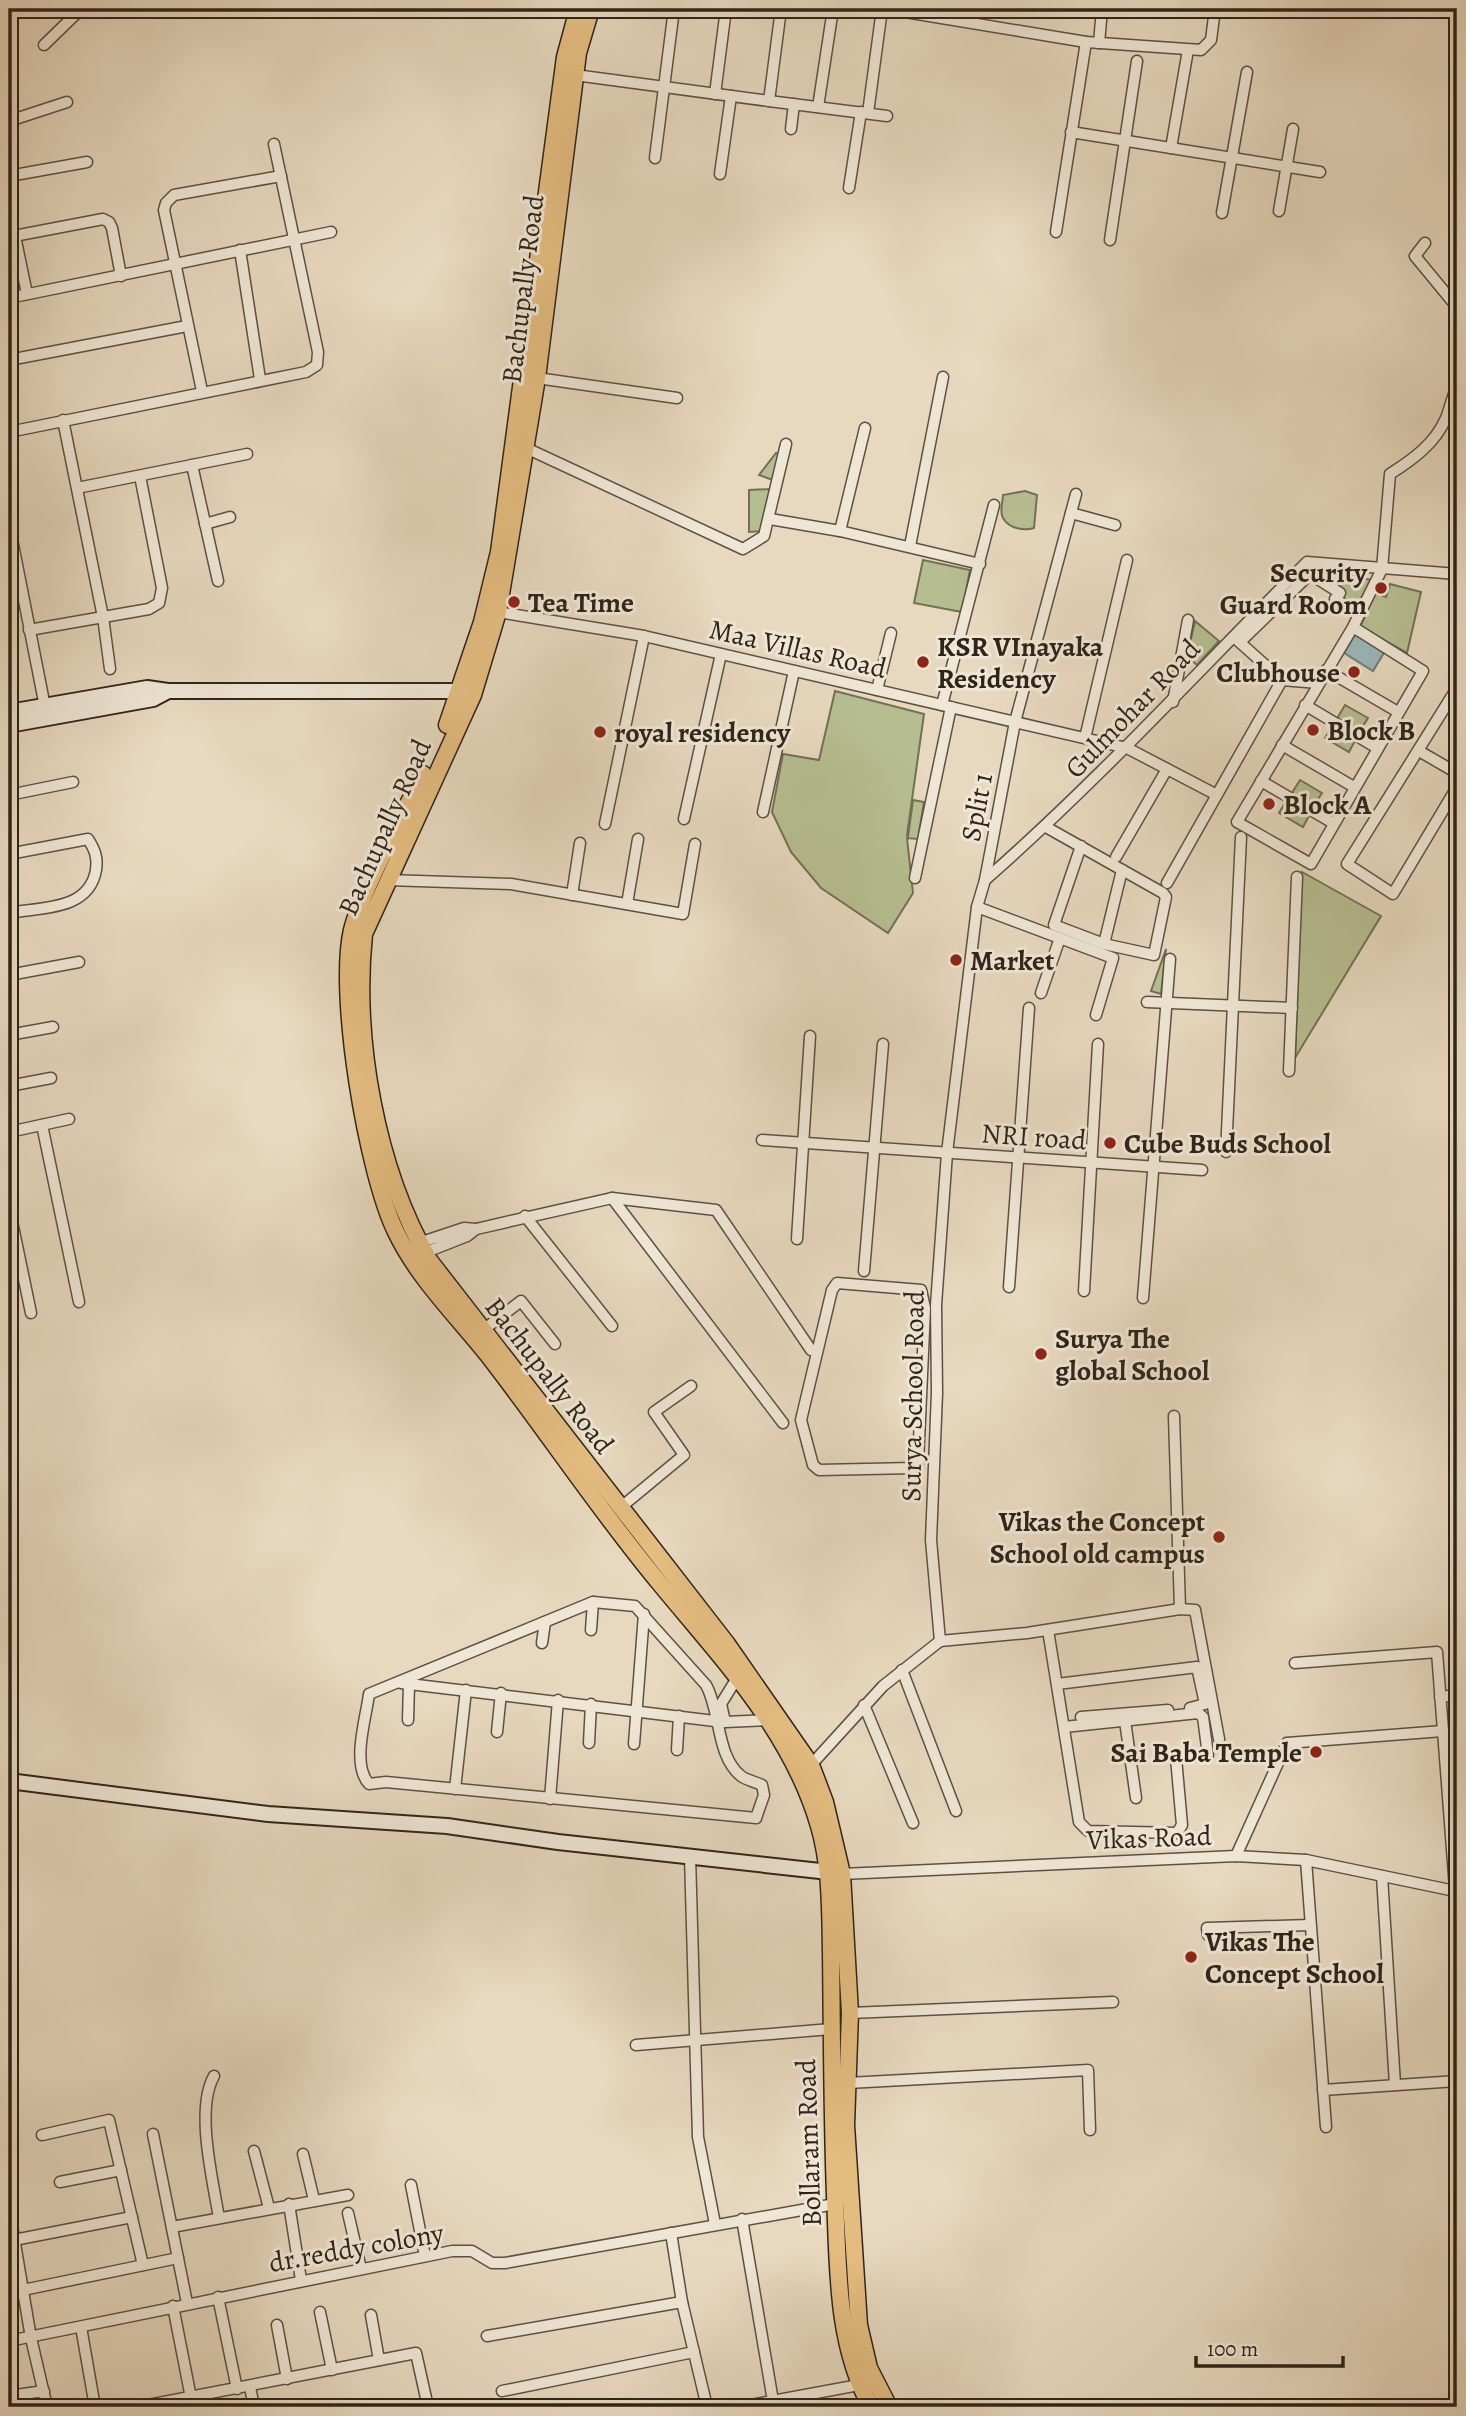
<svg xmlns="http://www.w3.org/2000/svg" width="1466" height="2416" viewBox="0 0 1466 2416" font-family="Alegreya,serif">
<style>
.green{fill:#b6be91;stroke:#727156;stroke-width:2}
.water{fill:#9ab8bb;stroke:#6f7d7b;stroke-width:2}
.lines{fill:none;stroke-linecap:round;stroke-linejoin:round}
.street-casing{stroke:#5d5143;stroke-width:13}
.secondary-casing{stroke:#2f241a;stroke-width:18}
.primary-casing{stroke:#2f241a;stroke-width:19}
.street{stroke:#efe6d5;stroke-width:10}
.secondary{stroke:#efe6d5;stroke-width:14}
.primary{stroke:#e4bc80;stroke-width:16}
.poi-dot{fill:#8f2418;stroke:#efe6d5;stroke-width:2.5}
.labels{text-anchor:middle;stroke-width:6;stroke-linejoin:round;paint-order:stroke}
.street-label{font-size:28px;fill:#2f241a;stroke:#efe6d5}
.poi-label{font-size:28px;font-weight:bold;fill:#2f241a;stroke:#efe6d5;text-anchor:start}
</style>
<rect width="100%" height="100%" fill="#e7d8bf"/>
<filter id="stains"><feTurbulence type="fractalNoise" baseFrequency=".00286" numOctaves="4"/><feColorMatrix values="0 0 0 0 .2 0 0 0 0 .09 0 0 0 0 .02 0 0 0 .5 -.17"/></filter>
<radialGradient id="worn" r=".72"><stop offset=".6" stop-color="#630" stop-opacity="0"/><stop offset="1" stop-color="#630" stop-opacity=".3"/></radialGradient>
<g class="green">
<polygon points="776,453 782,455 773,480 759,475"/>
<polygon points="770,489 764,531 749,532 749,490"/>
<path d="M1025,491L1037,495L1034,528C1025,531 1009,529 1003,518C999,512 1003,502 1003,495Z"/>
<polygon points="923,560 970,570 962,612 914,603"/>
<polygon points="1309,566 1371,580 1356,611 1306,571"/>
<polygon points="1390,584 1421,592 1407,653 1360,627 1375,593 1386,597"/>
<polygon points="1195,621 1219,641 1197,665 1187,657"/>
<polygon points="835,691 924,714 907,835 908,837 913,800 924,802 918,839 907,838 913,893 888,933 821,888 791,852 772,812 783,754 819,760"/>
<polygon points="1345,705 1368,718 1358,734 1335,722"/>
<polygon points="1334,724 1357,737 1349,752 1325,738"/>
<polygon points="1300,780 1322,793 1312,808 1290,796"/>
<polygon points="1288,798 1311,812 1303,827 1279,813"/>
<polygon points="1302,872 1381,916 1295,1058"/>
<polygon points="1166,949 1161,994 1151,991"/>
</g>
<polygon class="water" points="1356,633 1385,651 1373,671 1344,653"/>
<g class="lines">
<g class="street-casing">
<g id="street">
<polyline points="887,9 1086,42 1201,50 1211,40 1215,9"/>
<polyline points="1099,43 1102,9"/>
<polyline points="44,45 81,9"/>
<polyline points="575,75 769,101 781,9"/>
<polyline points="715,94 726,9"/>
<polyline points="769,101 887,116"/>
<polyline points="818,107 833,9"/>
<polyline points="868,113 882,9"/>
<polyline points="9,121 67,102"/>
<polyline points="791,129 794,104"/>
<polyline points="1071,132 1320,172"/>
<polyline points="1171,148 1188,50"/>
<polyline points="655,158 674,9"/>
<polyline points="720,174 731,96"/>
<polyline points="9,176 87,162"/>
<polyline points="849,188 861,112"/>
<polyline points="1279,211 1293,129"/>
<polyline points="1222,213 1247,72"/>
<polyline points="1056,232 1086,42"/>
<polyline points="15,236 27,294"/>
<polyline points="9,237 103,219 109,222 112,228 121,276"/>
<polyline points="1110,240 1137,61"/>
<polyline points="1425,243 1415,256 1457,307"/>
<polyline points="240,250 260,379"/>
<polyline points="9,298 331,232"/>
<polyline points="9,360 187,326"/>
<polyline points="537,378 677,398"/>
<polyline points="202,391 164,210 166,203 174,195 281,176"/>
<polyline points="63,420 103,617 110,669"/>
<polyline points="9,432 306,372 317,365 318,352 274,144"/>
<polyline points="526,448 743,549 764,536 786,444"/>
<polyline points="192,465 218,581"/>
<polyline points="77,488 247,454"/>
<polyline points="1071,513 1115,525"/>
<polyline points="770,519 840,531 980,564"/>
<polyline points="9,524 46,712"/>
<polyline points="205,524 230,517"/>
<polyline points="840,531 865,428"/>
<polyline points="910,546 943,377"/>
<polyline points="498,612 644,636 1127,748 1215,794"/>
<path d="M1353,627L1423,671L1311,864L1237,822L1353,627L1382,569L1390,474C1412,460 1435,444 1446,418C1450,408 1452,397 1457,387"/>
<polyline points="29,630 149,609 159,603 162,588 140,476"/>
<polyline points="1236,639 1282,680 1318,683"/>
<polyline points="1240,642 1310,574 1340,593 1335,599 1359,614"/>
<polyline points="1326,670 1398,712"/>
<polyline points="1457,688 1347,864 1393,894 1457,787"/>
<polyline points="877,690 891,633"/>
<polyline points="1173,702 1188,620"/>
<polyline points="942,705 994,505"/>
<polyline points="1305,705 1377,748"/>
<polyline points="1085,738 1127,560"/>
<polyline points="1282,745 1354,787"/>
<polyline points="1419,751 1457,773"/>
<polyline points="1261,781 1333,823"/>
<polyline points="9,795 73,782"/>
<polyline points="763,812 794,671"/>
<polyline points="684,819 721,654"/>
<polyline points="605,824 644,636"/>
<path d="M1046,827C1085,849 1124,871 1163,893L1166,897L1154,955L1104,944L1054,925L1081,846"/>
<path d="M9,854L88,839C95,850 98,858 96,870C89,911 41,907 9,913"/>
<polyline points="1116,857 1167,769"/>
<polyline points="915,878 951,707"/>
<polyline points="387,880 511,884 683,914 695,844"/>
<path d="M985,880C1099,780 1200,669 1307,562L1457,574"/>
<polyline points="1167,883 1282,680"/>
<polyline points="572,895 580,843"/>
<polyline points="627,904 638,839"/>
<polyline points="977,907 1113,958 1096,1015"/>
<polyline points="1104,944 1122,870"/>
<polyline points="9,975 79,962"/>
<polyline points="1041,993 1060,938"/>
<polyline points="1147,1002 1292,1008"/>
<polyline points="9,1035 53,1027"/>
<polyline points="1289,1071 1297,877"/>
<polyline points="9,1086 51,1078"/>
<polyline points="42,1125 79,1302"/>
<polyline points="9,1132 69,1119"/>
<polyline points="762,1140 1202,1170"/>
<polyline points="1226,1152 1241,837"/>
<polyline points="612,1198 783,1423"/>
<polyline points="9,1207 31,1313"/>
<polyline points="525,1216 612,1326"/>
<polyline points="476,1229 612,1198 716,1210 811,1350"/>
<polyline points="797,1239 810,1036"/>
<polyline points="419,1243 464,1228 476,1229 467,1236 424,1253"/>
<polyline points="864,1271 883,1044"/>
<polygon points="837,1283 921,1290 925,1308 918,1463 914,1468 819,1470 813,1465 801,1420 832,1290"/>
<polyline points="1009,1287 1029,1008"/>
<polyline points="1084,1291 1098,1044"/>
<polyline points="1143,1298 1170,959"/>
<polyline points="482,1331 521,1301 555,1344"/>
<polyline points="1174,1416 1180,1609"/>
<polyline points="620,1508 684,1455 654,1412 691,1386"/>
<path d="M593,1602L635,1606L706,1685C721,1712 716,1756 741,1776C746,1780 756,1782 762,1785L764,1795L756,1818L386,1782L369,1784C351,1764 366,1719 369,1694Z"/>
<polyline points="591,1630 593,1602"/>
<polyline points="1048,1630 1079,1822 1088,1831 1177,1833 1182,1825 1176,1758 1208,1755 1203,1717 1198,1713 1064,1727"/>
<polyline points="940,1641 931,1540 937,1393 936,1305 947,1153 977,907 985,880 1015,722 1076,494"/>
<polyline points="940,1641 1027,1633 1180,1609 1195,1610 1219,1739"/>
<polyline points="542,1643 545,1622"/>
<polyline points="1295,1663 1437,1652 1457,1915"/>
<polyline points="902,1670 956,1811"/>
<polyline points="737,1678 721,1704 725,1722 768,1720"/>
<polyline points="401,1683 723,1722"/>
<polyline points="1057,1684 1197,1667 1205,1704 1190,1708"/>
<polyline points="1440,1697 1457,1695"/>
<polyline points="864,1705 913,1823"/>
<polyline points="1081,1717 1168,1710"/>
<polyline points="408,1720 409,1684"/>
<polyline points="1125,1721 1136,1798"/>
<polyline points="497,1732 501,1693"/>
<polyline points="589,1743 591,1704"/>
<polyline points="634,1744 644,1614"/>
<polyline points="677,1750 679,1716"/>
<polyline points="811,1765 883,1686 940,1641"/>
<polyline points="455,1789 466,1690"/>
<polyline points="550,1799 558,1700"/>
<polyline points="690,1856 698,2137 715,2224"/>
<polyline points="1236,1856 1287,1743 1443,1731"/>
<polyline points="1306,1860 1326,2127"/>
<polyline points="842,1874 1236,1856 1306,1860 1455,1891"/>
<polyline points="1382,1876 1395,2085"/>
<polyline points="1208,1935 1207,1928 1310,1925"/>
<polyline points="850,2013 1113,2002"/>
<polyline points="636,2045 831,2029"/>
<path d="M214,2076C195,2109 213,2181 219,2218"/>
<polyline points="848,2083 1088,2070 1090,2130"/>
<polyline points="1323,2090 1457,2081"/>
<polyline points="153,2134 187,2303"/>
<polyline points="42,2135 109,2120 143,2265"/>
<polyline points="254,2151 269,2208"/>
<polyline points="303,2154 314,2200"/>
<polyline points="60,2182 121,2170"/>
<polyline points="411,2185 425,2256"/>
<polyline points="289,2204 301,2280"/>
<polyline points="9,2208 31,2338 47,2407"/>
<polyline points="348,2213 361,2269"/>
<polyline points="742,2219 773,2401"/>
<polyline points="172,2227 348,2195"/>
<polyline points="671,2233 682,2302 707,2407"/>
<polyline points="14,2240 132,2217"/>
<polyline points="23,2290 178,2258"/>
<polyline points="218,2297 237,2389"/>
<polyline points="173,2306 191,2398"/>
<polyline points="320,2312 332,2370"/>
<polyline points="371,2315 379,2360"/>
<polyline points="277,2325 287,2379"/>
<polyline points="81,2327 95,2407"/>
<polyline points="487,2336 682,2302"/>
<polyline points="9,2341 452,2251 472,2251 492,2263 505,2263 835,2204"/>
<polyline points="250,2387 254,2407"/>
<polyline points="502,2391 694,2352"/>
<polyline points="9,2396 44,2391"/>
<polyline points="138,2407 416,2353 428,2407"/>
<polyline points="740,2407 859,2385"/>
</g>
</g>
<g class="secondary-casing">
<g id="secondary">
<polyline points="9,712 147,688 168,691 460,691"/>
<polyline points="9,725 153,699 168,691"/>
<polyline points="9,1781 268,1814 447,1826 558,1842 829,1872"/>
</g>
</g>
<g class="primary-casing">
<g id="primary">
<path d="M591,9L578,53L537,378L498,612L473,695L364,934C353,1039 376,1168 429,1260L727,1644L811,1765L825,1802L842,1874L850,2013L846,2125L859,2325L869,2368L889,2407"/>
<polyline points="447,725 482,622 499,552 565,57 578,9"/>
<path d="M423,774C402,818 364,884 352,930C337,994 367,1173 396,1232C418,1278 456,1315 488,1355C547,1431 600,1512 662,1586C723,1660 792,1732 819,1826C831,1867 830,1909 831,1951C832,2033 832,2114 835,2195C838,2266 836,2344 871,2407"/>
</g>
</g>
<use href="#street" class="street"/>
<use href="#secondary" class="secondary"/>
<use href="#primary" class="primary"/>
</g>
<g class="poi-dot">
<circle cx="1381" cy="588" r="7"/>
<circle cx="514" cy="602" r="7"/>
<circle cx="923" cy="662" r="7"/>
<circle cx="1354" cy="672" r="7"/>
<circle cx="1313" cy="730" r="7"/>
<circle cx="600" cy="732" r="7"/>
<circle cx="1269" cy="804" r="7"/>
<circle cx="956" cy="960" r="7"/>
<circle cx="1110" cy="1143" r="7"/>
<circle cx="1041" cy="1354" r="7"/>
<circle cx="1219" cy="1537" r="7"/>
<circle cx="1316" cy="1752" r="7"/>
<circle cx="1191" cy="1957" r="7"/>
</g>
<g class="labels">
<g class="street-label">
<text transform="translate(522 289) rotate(-83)" y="10">Bachupally Road</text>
<text transform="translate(798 648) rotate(13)" y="10">Maa Villas Road</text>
<text transform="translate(1132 708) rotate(-46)" y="10">Gulmohar Road</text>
<text transform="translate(976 807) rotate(-79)" y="10">Split 1</text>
<text transform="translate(384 827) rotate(-66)" y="10">Bachupally Road</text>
<text transform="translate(1034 1136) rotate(4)" y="10">NRI road</text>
<text transform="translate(550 1375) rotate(52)" y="10">Bachupally Road</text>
<text transform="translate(912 1396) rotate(-89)" y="10">Surya School Road</text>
<text transform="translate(1149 1837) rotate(-2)" y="10">Vikas Road</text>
<text transform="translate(808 2143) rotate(-92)" y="10">Bollaram Road</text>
<text transform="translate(356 2247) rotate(-10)" y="10">dr.reddy colony</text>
</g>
<g class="poi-label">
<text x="1367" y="582" text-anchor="end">Security<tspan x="1367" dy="32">Guard Room</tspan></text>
<text x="528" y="612">Tea Time</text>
<text x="937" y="656">KSR VInayaka<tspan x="937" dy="32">Residency</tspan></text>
<text x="1340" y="682" text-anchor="end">Clubhouse</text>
<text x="1327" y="740">Block B</text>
<text x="614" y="742">royal residency</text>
<text x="1283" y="814">Block A</text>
<text x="970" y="970">Market</text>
<text x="1124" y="1153">Cube Buds School</text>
<text x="1055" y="1348">Surya The<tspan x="1055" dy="32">global School</tspan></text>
<text x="1205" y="1531" text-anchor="end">Vikas the Concept<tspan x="1205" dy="32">School old campus</tspan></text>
<text x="1302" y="1762" text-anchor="end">Sai Baba Temple</text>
<text x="1205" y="1951">Vikas The<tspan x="1205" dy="32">Concept School</tspan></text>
</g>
</g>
<rect width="1466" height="2416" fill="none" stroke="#e7d8bf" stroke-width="35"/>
<rect x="10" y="10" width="1445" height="2395" fill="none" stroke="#2f241a" stroke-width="3.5"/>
<rect x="18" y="18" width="1431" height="2381" fill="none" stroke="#2f241a" stroke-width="2"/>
<path d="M1196 2356v10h147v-10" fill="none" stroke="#2f241a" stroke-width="3.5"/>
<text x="1207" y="2356" font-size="21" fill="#2f241a" stroke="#efe6d5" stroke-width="5" paint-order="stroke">100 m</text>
<rect width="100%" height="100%" filter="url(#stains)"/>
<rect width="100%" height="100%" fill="url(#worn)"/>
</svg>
